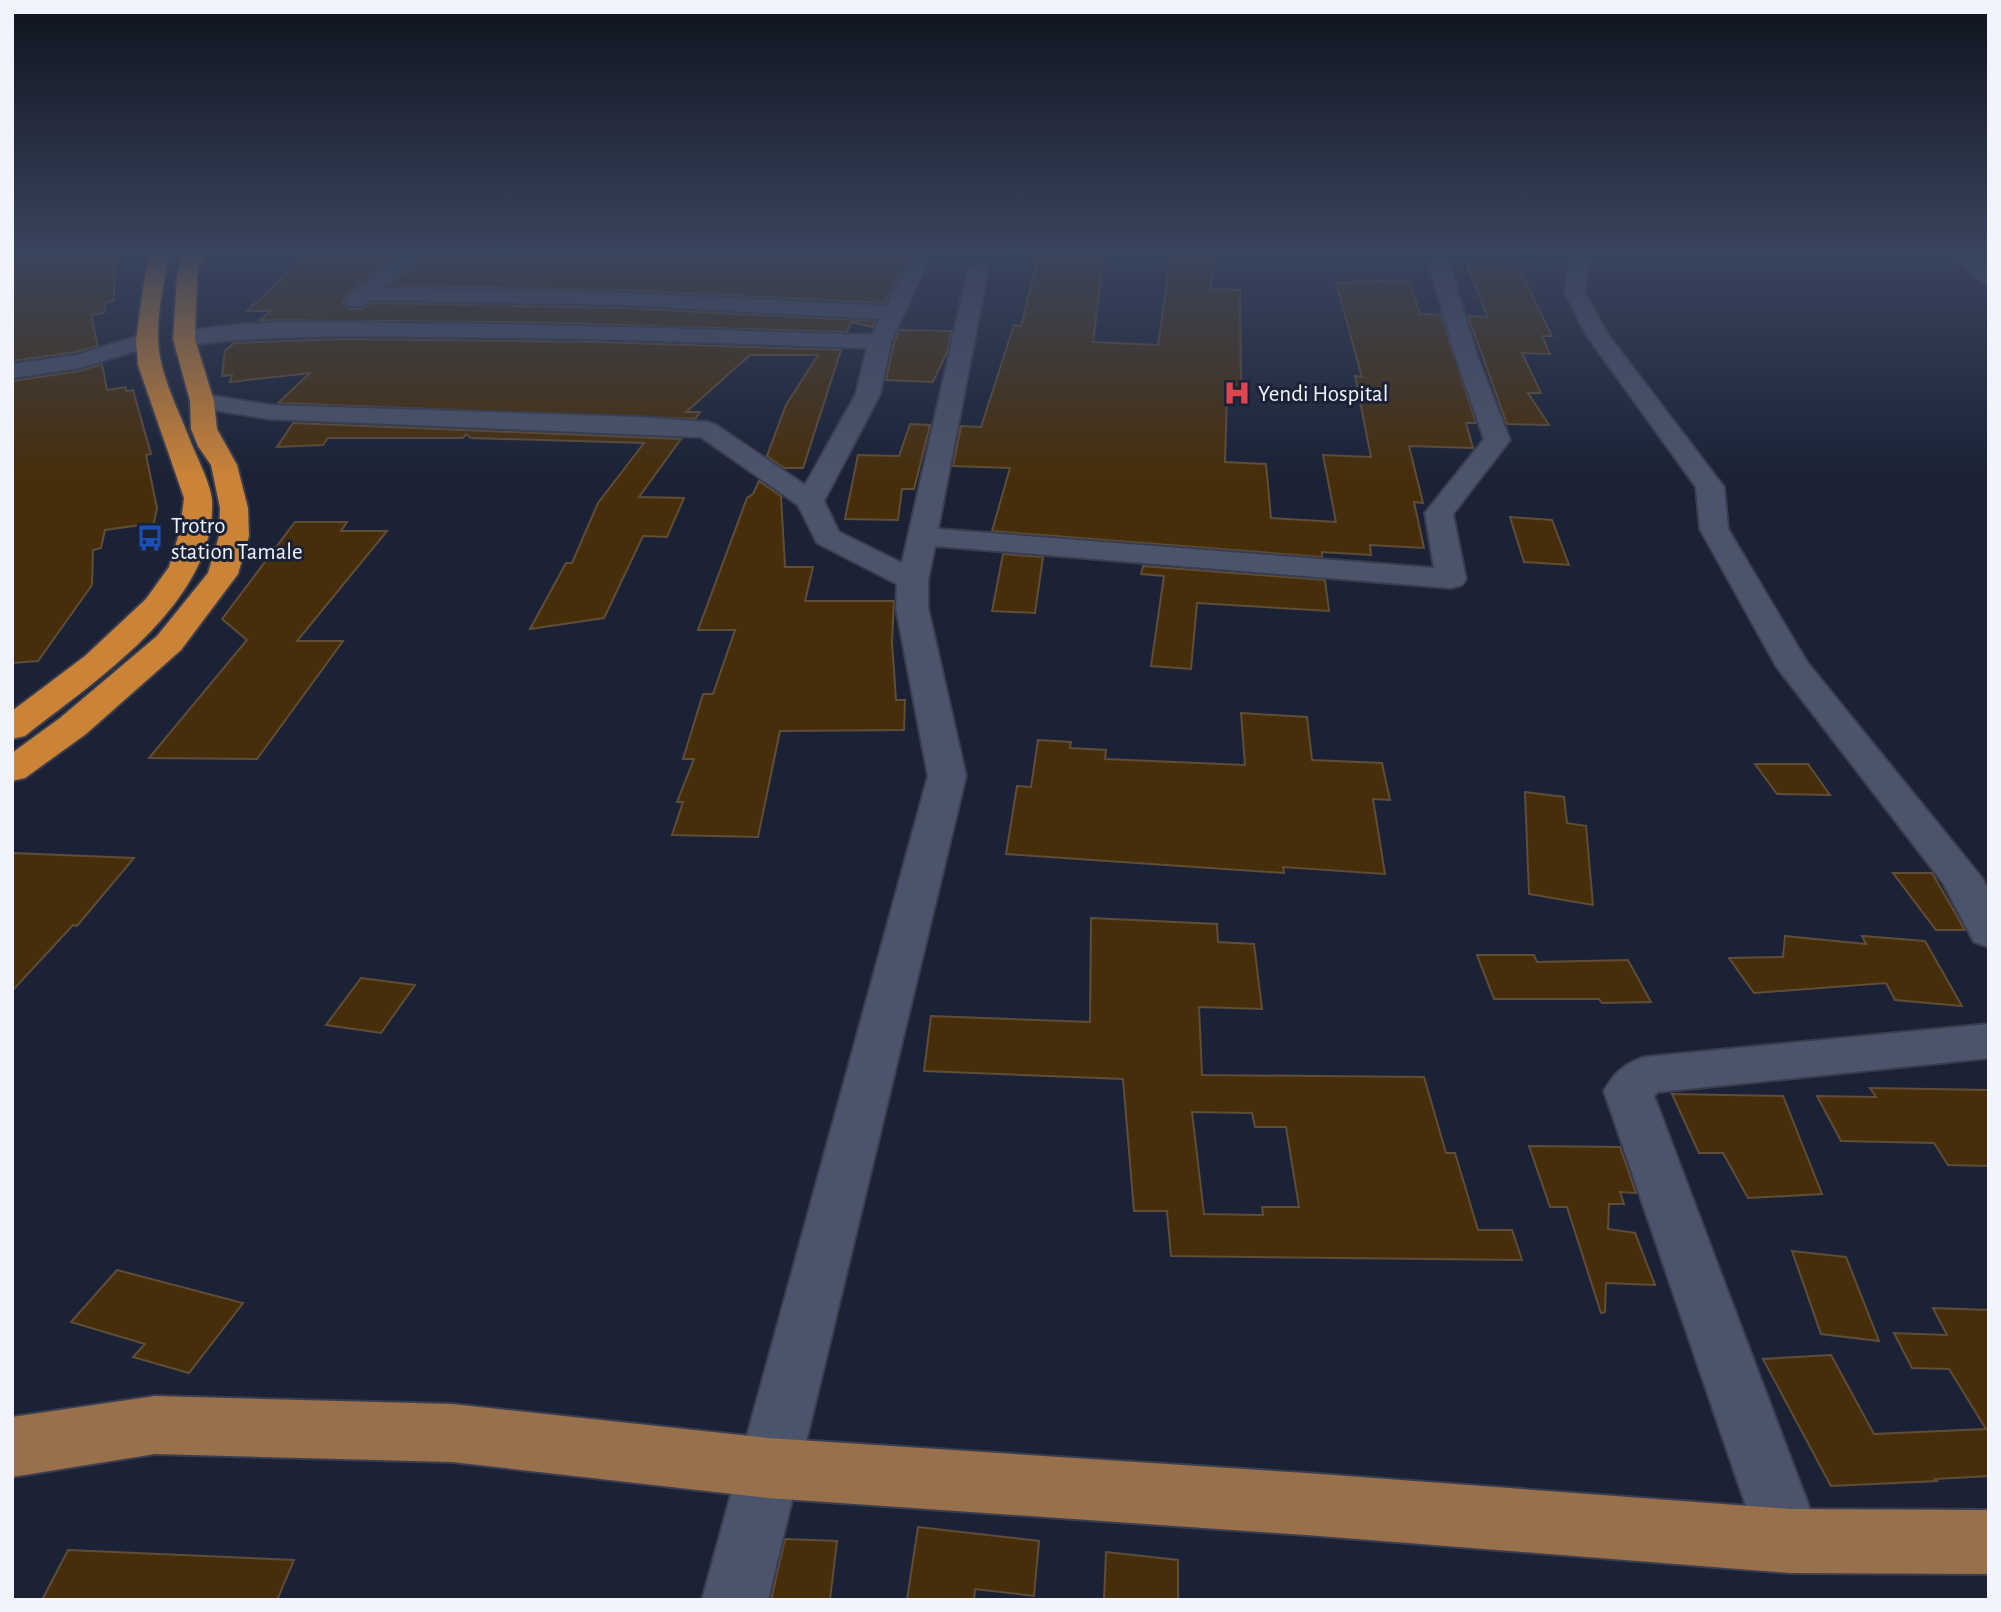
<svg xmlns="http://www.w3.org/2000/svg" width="2001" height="1612" viewBox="0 0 2001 1612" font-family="'Alegreya Sans',sans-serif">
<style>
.building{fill:#472e0b;stroke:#5f4d38;stroke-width:2;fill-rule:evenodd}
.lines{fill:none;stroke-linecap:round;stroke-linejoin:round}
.minor-casing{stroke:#3a3d4e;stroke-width:4}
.major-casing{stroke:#3a3d4e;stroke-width:4}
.highway-casing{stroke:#3a3d4e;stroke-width:4}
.minor{fill:#4c546b;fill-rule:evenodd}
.major{fill:#98704c;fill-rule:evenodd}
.highway{fill:#cb8337;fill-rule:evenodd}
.labels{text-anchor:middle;stroke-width:6;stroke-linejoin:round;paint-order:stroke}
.far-poi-label{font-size:23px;fill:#f1f4fd;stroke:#1b2236;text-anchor:start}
</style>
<rect width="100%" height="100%" fill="#1b2236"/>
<g class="building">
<polygon points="90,250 114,250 114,301 106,302 104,313 91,315 98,346 76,352 12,361 12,274 19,257"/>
<polygon points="313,250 402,250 346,296 342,302 348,309 362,309 371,303 625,308 876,321 873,327 851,322 847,332 521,322 260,320 271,311 247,311"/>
<polygon points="431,250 836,250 909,252 885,303 625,290 391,286"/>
<polygon points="1040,250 1105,250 1093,342 1158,345 1171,255 1216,258 1210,289 1240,290 1241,394 1227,395 1225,462 1266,464 1271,518 1336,522 1323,455 1371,457 1355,376 1362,377 1336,283 1358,283 1357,280 1409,282 1420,314 1441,315 1476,423 1466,423 1473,448 1409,446 1423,503 1414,502 1424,548 1370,545 1371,555 1322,552 1322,557 992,531 1010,468 953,466 961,426 981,427 1014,325 1021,326"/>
<polygon points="1467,265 1519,268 1552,336 1542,336 1550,354 1522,353 1541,393 1528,393 1549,425 1507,424 1468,316 1488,317"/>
<polygon points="899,330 952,331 947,352 933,382 886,380 894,343"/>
<polygon points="342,339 599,342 841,350 803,468 784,468 767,456 786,405 818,355 750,355 686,412 700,412 695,419 278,403 310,373 230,382 232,375 222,376 225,351 234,343"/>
<polygon points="102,364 107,390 126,387 126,391 133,390 151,454 146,455 157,508 154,523 105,530 101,548 93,550 92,585 38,661 12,663 12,381 80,371"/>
<polygon points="293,423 681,439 639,497 684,498 667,537 643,536 604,618 530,629 566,563 572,563 598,503 644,443 471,438 466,434 463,438 328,438 323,445 277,447"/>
<polygon points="910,424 930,425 914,489 902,489 898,520 845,519 858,455 899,456"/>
<polygon points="759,481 781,496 785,567 813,567 805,601 894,601 892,642 896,700 905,700 904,730 780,731 758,837 672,835 683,802 677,802 694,759 683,759 703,694 713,694 735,630 698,630 747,498 753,494"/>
<polygon points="1510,517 1552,520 1569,565 1524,562"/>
<polygon points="295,522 347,522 341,531 387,531 297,641 343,641 257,759 149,758 247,640 222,619"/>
<polygon points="1003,554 1043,557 1035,613 992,611"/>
<polygon points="1143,566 1325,580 1329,611 1197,603 1191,669 1151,666 1164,576 1141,574"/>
<polygon points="1241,713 1307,717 1312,760 1382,763 1390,800 1373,799 1385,874 1283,867 1284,873 1006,854 1017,786 1031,787 1038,740 1071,742 1070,748 1106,750 1105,759 1245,765"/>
<polygon points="1755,764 1808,764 1830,795 1777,794"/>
<polygon points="1525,792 1564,797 1567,823 1586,826 1593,905 1529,894"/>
<polygon points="12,853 134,858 77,926 73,925 12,991"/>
<polygon points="1893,873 1932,873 1965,930 1936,930"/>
<path d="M1091,918L1217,924L1218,942L1254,944L1262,1009L1199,1007L1202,1075L1424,1077L1446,1153H1455L1478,1230H1512L1522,1260L1171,1256L1167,1211H1134L1123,1079L924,1071L931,1016L1090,1022ZM1192,1112L1252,1113L1255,1127H1286L1299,1207H1262L1263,1215L1204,1214Z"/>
<polygon points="1785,936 1866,944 1862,936 1925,941 1962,1006 1895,1000 1886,983 1754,993 1729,958 1783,957"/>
<polygon points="1477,955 1534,955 1537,962 1628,960 1651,1002 1602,1003 1599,999 1494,999"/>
<polygon points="361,978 415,985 381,1033 326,1025"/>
<polygon points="1870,1088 1989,1090 1989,1166 1948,1165 1934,1143 1841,1141 1817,1096 1876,1097"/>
<polygon points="1672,1094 1783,1096 1822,1194 1748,1198 1723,1153 1699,1153"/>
<polygon points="1529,1146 1620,1147 1636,1193 1620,1192 1624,1204 1609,1204 1608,1229 1635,1233 1655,1285 1606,1283 1605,1312 1601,1313 1567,1207 1550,1207"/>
<polygon points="1792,1251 1846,1257 1879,1341 1821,1334"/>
<polygon points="117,1270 243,1303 189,1373 133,1357 145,1344 71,1322"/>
<polygon points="1933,1308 1989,1310 1989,1476 1935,1479 1937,1481 1831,1486 1763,1359 1831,1355 1874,1434 1986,1429 1949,1369 1912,1368 1894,1333 1947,1335"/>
<polygon points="918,1527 1039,1541 1034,1596 975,1589 974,1600 907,1600"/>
<polygon points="785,1539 837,1541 830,1600 771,1600"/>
<polygon points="68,1550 294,1560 277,1600 42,1600"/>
<polygon points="1106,1552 1178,1560 1178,1600 1104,1600"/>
</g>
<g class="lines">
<g class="minor-casing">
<g id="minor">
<path d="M406,250H428L384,288L625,293L887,306L915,250H933L891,342L880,394L824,501L839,532L902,563L968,270L971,266H985L988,270L938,529L1434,568L1425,513L1484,439L1456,358L1429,264L1439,258L1449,264L1478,358L1510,440L1453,514L1466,579L1462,585L1451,588L935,546L928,580V608L966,776L768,1600H702L928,776L896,608L897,584L817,543L798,505L701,437L270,419L202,408L193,406L190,401L193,396L202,394L270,405L639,417L707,422L716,425L805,485L856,394L867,348C724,343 581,337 438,337C353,336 268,334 184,346L176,344L173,339L176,334C247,317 332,323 404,323C560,324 716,330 872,335L880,319L625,305L370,300L362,306H348L345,302L348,298Z"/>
<polygon points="1571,250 1590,250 1585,292 1606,332 1724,487 1728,529 1807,662 1982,878 1989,892 1989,947 1974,942 1943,883 1776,666 1700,529 1696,487 1585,333 1565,292"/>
<polygon points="1945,250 1966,250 1989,268 1989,284 1982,282"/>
<polygon points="147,333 155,335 158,340 155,345 80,368 12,378 12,364 77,355"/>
<path d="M1989,1024V1058L1658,1092L1654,1096L1822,1541L1813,1564L1790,1573L1767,1564L1758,1541L1604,1091C1614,1073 1625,1063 1645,1057Z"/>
</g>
</g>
<g class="major-casing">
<polygon id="major" points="155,1396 452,1404 768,1438 1306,1473 1790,1509 1989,1510 1989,1574 1790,1573 1306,1535 768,1498 452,1462 155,1454 12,1477 12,1417"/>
</g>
<g class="highway-casing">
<g id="highway">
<path d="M151,250H171C163,286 152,330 162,366C168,391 181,416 190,440C196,456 211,484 212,500C217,602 96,680 25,736L12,739V711L85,656L146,599L169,567L180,530L184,498L138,365L136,340L144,281Z"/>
<polygon points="185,250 204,250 197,277 195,339 214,401 217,429 237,465 248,508 249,536 238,574 181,650 86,734 25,778 12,781 12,753 60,718 157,636 208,573 219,536 220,508 211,465 198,446 191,429 190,401 173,339 177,277"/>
</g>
</g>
<use href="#minor" class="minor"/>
<use href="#major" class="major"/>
<use href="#highway" class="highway"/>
</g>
<linearGradient id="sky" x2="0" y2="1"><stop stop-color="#0f131e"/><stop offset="0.53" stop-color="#39445d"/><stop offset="1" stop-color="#39445d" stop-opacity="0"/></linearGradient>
<rect width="2001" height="476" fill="url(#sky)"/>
<defs>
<g id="hospital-bare" transform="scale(2.1)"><path d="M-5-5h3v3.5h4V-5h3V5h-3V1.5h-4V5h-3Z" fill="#e0444e" stroke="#1b2236" stroke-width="2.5" paint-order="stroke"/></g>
<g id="bus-bare" transform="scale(2.1)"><path d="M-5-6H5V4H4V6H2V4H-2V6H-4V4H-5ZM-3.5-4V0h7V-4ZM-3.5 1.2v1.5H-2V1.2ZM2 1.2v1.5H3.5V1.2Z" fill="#1a4fb4" stroke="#1b2236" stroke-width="2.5" paint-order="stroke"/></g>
</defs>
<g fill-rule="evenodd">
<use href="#hospital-bare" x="1237" y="393"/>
<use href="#bus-bare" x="150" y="538"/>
</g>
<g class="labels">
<g class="far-poi-label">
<text x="1258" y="401">Yendi Hospital</text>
<text x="171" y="533">Trotro<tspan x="171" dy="26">station Tamale</tspan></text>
</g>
</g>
<rect width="2001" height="1612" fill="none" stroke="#f1f4fd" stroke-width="28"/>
</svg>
